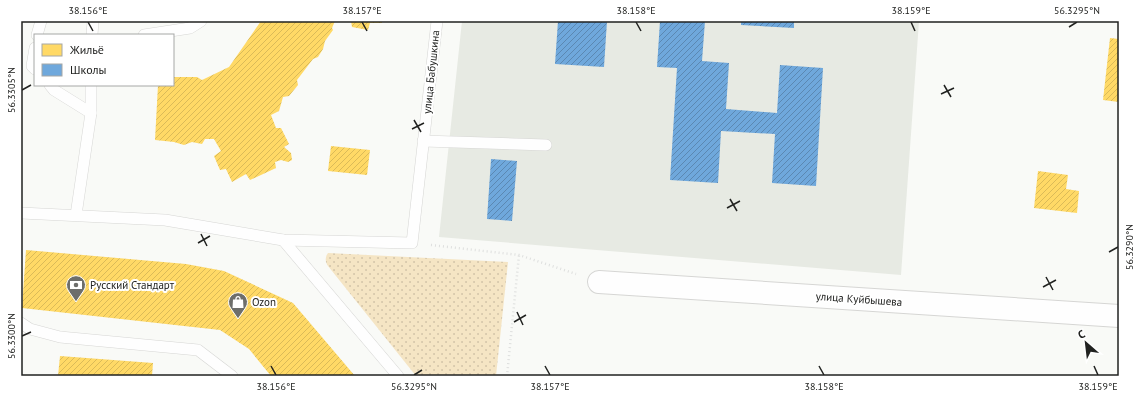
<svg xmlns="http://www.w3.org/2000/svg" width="1140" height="397" viewBox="0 0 1140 397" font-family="'PT Sans',sans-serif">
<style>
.built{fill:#e7eae3}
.park{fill:url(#park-dots)}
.homes{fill:url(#homes-hatch)}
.schools{fill:url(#schools-hatch)}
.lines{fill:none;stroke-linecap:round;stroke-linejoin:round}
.lane-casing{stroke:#d6d6d4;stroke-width:12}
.street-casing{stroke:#d6d6d4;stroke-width:24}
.path{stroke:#dedfde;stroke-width:2.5;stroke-dasharray:1 3;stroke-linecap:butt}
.lane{stroke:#fefefe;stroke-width:11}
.street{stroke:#fefefe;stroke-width:22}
.ticks{fill:none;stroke:#212220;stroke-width:1.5}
.labels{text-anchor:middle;stroke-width:4;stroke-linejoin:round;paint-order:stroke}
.street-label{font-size:11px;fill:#212220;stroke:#fff}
.poi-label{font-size:11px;fill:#212220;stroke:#fff;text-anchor:start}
.neatline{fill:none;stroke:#212220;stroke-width:1.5}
.ticks-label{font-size:10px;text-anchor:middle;fill:#212220}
</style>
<defs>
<pattern id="park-dots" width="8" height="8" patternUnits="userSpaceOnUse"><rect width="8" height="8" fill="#f5e5c4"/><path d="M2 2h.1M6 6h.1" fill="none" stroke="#d2c4a8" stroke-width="1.8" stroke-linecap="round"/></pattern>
<pattern id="homes-hatch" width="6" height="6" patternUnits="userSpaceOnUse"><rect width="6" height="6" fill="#ffd966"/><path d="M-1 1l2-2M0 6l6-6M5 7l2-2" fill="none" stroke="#daba58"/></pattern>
<pattern id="schools-hatch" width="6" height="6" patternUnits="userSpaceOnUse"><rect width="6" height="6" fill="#6fa8dc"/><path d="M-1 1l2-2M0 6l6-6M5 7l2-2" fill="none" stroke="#5b88b2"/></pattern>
</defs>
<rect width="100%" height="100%" fill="#f9faf7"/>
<polygon class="built" points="462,21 919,21 901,275 439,237"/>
<path class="park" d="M328,253L508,262L496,376H416L328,266C325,262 325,257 328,253Z"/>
<g class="homes">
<polygon points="261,21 335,21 332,28 333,30 325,41 323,49 318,57 313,59 297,80 298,85 289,96 283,97 279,111 271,115 276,128 281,128 289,144 284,147 291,153 292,160 288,162 281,160 275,162 276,168 250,180 246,174 232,182 226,169 220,170 214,156 221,151 214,139 205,139 202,144 192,142 184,145 174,142 155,140 158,85 173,85 173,77 197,77 202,80 229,67"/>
<polygon points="351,21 382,21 382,23 370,23 368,30 352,27"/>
<polygon points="1110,38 1119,39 1119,102 1103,100"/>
<polygon points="331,146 370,150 367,175 328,171"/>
<polygon points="1038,171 1068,175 1066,189 1079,191 1077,213 1034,208"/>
<polygon points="26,250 186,264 224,271 293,303 355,376 271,376 249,349 220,330 22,308"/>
<polygon points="60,356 153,363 152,376 58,376"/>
</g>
<g class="schools">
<polygon points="558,21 607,21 604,67 555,64"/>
<polygon points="660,21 705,21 702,61 729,63 726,109 777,113 780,65 823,68 816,186 772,183 775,134 721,131 718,183 670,180 677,68 657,67"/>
<polygon points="741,21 794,21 794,28 741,25"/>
<polygon points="491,159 517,161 512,221 487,219"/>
</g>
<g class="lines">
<g class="lane-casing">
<g id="lane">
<polyline points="37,35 41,21"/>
<polyline points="92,35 93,21"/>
<polyline points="144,35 190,28 201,21"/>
<polyline points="35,48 32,66 35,69"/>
<polyline points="50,85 54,90 91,113"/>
<polyline points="423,141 546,145"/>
<polyline points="21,213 165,220 283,240 412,243 437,21"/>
<polyline points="76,215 91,113 91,85"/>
<polyline points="283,240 398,376"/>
<polyline points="21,323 30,329 60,337 198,350 232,376"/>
</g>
</g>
<g class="street-casing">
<polyline id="street" points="599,282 1119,316"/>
</g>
<g class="path">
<polyline points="431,245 519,255 576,274"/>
<polyline points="507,376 519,255"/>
</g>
<use href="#lane" class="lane"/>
<use href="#street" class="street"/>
</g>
<path class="ticks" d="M88,22L93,31M362,22L367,31M636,22L641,31M911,22L915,31M1069,27L1077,22M944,85L951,97M22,90L31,85M941,94L954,88M414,120L421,132M412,129L424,123M730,199L737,211M727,208L740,201M201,234L207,246M198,243L210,236M1109,252L1118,247M1046,277L1053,290M1043,287L1056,280M517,312L523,325M514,322L526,315M22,336L31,332M271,366L276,375M545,366L550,375M819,366L824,375M1094,366L1098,375M414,375L422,370"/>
<defs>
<g id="bank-pin" transform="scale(1)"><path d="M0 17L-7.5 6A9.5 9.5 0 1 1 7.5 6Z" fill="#6d6e6b" stroke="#fff"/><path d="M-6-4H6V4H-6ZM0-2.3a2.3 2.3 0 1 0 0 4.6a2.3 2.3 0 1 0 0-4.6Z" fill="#fff"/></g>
<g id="shop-pin" transform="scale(1)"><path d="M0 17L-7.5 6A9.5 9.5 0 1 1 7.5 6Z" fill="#6d6e6b" stroke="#fff"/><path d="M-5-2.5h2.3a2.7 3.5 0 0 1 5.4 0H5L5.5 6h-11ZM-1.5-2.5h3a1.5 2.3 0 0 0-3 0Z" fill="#fff"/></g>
</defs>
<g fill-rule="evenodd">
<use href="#bank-pin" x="76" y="285"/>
<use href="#shop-pin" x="238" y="302"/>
</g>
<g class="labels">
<g class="street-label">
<text transform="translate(431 72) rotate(-84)" y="4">улица Бабушкина</text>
<text transform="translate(859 299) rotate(4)" y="4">улица Куйбышева</text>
</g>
<g class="poi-label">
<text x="90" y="289">Русский Стандарт</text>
<text x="252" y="306">Ozon</text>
</g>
</g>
<rect width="1140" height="397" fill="none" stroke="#ffffff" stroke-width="44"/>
<rect x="34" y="34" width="140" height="52" fill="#ffffff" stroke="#a6a7a6"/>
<rect x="42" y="44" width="20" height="12" fill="#ffd966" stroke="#a6a7a6"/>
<text x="70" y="54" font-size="12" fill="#212220">Жильё</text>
<rect x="42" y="64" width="20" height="12" fill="#6fa8dc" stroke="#a6a7a6"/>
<text x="70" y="74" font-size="12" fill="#212220">Школы</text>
<g transform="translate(1086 343) rotate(332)" stroke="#ffffff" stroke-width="3" paint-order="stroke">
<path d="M0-3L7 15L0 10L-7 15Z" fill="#212220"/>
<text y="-6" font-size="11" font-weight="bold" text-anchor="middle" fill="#212220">С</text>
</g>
<rect x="22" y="22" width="1096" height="353" class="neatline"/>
<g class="ticks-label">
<text x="88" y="14">38.156°E</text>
<text x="362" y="14">38.157°E</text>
<text x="636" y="14">38.158°E</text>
<text x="911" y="14">38.159°E</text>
<text x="1077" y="14">56.3295°N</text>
<text transform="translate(11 90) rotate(-90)" y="4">56.3305°N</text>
<text transform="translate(1129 247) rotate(-90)" y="4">56.3290°N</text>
<text transform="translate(11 336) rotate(-90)" y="4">56.3300°N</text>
<text x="276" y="390">38.156°E</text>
<text x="414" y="390">56.3295°N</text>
<text x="550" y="390">38.157°E</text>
<text x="824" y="390">38.158°E</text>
<text x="1098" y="390">38.159°E</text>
</g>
</svg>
